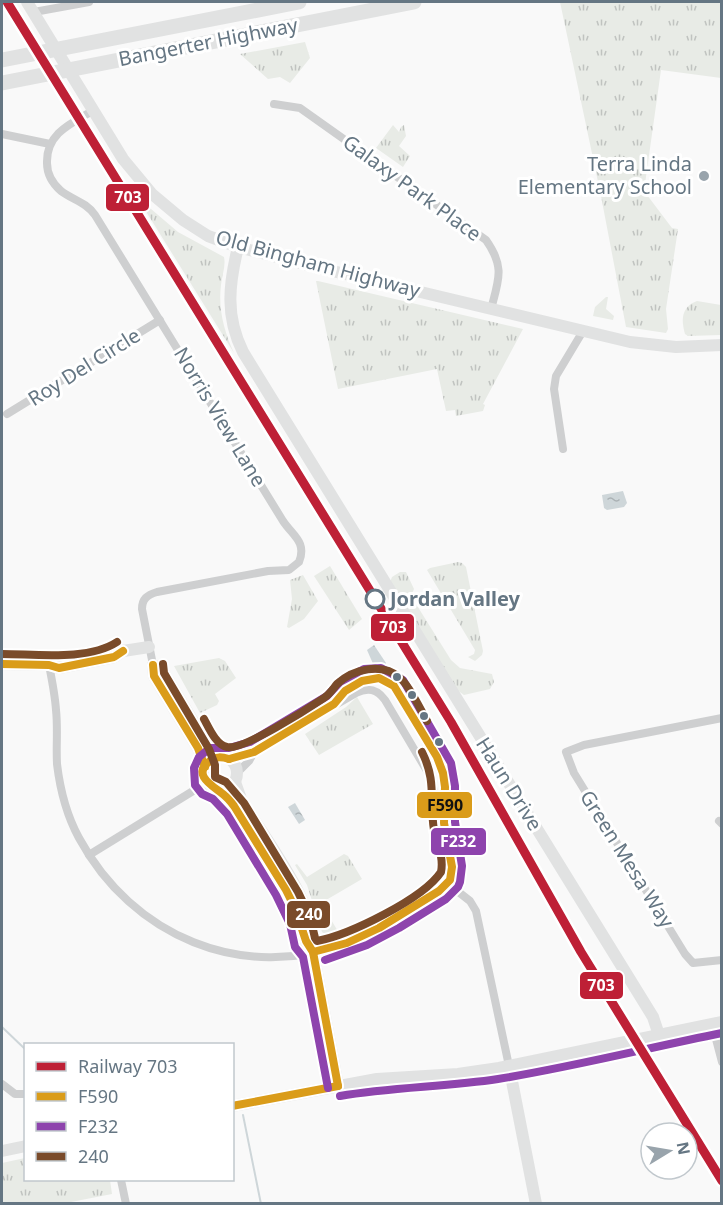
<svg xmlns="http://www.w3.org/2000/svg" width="723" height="1205" viewBox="0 0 723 1205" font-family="'Noto Sans',sans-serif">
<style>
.grass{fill:url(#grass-tufts)}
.water{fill:url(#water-ripples)}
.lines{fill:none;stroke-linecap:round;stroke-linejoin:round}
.stream{stroke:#ced6d9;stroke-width:2}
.street{stroke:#cecfd0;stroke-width:8}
.secondary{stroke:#e1e2e2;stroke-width:12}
.highway{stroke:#e1e2e2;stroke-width:15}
.bus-1-casing{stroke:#fff;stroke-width:12}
.bus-2-casing{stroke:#fff;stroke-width:12}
.bus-3-casing{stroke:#fff;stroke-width:12}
.bus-1{stroke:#da9c1a;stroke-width:8}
.bus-2{stroke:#8e44ad;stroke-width:8}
.bus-3{stroke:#7a4b2a;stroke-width:8}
.rail-1-casing{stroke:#fff;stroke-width:14}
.rail-1{stroke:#be2036;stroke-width:9}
.poi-dot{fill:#99a4ac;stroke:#fff;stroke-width:2}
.stop-dot{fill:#fff;stroke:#657683;stroke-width:3}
.bus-dot{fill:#657683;stroke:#fff;stroke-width:2}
.labels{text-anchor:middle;stroke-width:6;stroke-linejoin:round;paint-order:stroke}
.street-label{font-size:20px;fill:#657683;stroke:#fff}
.poi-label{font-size:20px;fill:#657683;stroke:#fff;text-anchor:end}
.stop-label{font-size:20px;font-weight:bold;fill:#657683;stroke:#fff;text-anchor:start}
.line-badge{stroke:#fff;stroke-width:2}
.badge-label{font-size:16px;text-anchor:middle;font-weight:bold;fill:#fff}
.pale-badge-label{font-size:16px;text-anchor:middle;font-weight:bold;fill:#111}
</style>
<defs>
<pattern id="grass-tufts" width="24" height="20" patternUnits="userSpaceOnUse" patternTransform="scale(1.5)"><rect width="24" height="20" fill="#e8ebe6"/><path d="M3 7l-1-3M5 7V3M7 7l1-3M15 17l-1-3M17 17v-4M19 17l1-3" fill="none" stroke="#c0c3c0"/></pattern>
<pattern id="water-ripples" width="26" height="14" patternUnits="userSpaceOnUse" patternTransform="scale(1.5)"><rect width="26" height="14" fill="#ced6d9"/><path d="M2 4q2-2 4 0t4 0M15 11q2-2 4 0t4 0" fill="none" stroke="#abb2b5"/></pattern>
</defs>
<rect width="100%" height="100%" fill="#f9f9f9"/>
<g class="grass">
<polygon points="560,2 721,2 721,78 661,70 644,191 672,228 678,229 666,309 668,329 666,333 626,327 601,196"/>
<polygon points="305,42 310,58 290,83 280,77 268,79 240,54"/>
<polygon points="393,125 399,132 401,127 404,125 406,136 399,146 410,156 403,167 376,148"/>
<path d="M137,197L178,232L224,257C226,266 222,275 221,285C218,309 224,331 234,353Z"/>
<polygon points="316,281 318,281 523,329 483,404 485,405 483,411 456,416 455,410 446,411 437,369 338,389"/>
<polygon points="606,297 608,297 606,309 614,316 613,320 593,316 595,307"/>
<path d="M697,301L721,305V335L688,336L685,334C681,320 681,307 697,301Z"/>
<polygon points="458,562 462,563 466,567 483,651 482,655 475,661 468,657 474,654 475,650 427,570 430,568"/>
<polygon points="330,566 362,619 349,630 314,576"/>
<polygon points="400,572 406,572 414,589 411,596 451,660 460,668 492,674 494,682 490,689 464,695 457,690 390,582 392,577"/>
<polygon points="303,575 318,601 304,619 289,628 287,627 292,599 290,580"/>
<polygon points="219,658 225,661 236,678 215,694 219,701 217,705 200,713 174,666"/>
<polygon points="357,697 373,724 319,755 305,734 346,707"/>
<polygon points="344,854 348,856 362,879 321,903 339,933 328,936 322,932 307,885 295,865 297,864 307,877"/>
<polygon points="25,1158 26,1180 110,1180 112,1194 66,1203 2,1203 2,1163"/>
</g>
<g class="water">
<polygon points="623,491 627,503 624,507 607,510 604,508 602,495"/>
<polygon points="374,645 386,663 385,665 374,666 367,650"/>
<polygon points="295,803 305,820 299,824 288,807"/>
</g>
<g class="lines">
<g class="stream">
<polyline points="2,1027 26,1050"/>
<polyline points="243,1115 261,1204"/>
</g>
<g class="street">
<polyline points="34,12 89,2"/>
<path d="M274,104L300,108L486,240C505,267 499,279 491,309"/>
<path d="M94,110C72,123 46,133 47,163C47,174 53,184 61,191C73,200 86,202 95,215L283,521C293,536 307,542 299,562L289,570L268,571L157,592C147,595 142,599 142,609L153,665"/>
<polyline points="2,134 50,144"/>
<polyline points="7,414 160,320"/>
<polyline points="563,449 554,389 556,376 583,331"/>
<path d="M49,665C52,680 55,695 56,710C58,728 56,746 57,764C60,789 67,816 79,838C132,936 242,983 348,943C370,935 389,922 408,910C432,896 456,889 451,855L430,776L385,700C377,689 368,687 356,693L254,752L229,759"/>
<polyline points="722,718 584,745 566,752 574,773 685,954 693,963 722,960"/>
<polyline points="237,773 249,761 254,752"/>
<polyline points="719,821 722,824"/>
<polyline points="89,855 206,783"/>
<polyline points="447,883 470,901 476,911 509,1066"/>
<polyline points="712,1024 722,1062"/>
<polyline points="2,1084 15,1094 26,1094"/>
<polyline points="121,1180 126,1204"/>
</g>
<g class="secondary">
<polyline points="27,2 123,159 152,194 183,220 208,236 238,247 320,268 630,342 676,347 722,345"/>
<path d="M238,247C229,284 225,316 243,352L653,1017L659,1035"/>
<polyline points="2,664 49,665 59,668 114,657 123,651"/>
<polyline points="49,665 58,659 112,648 123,651 149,647"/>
<polyline points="153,665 154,676 198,748 205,767"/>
<polyline points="153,665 162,670 206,743 219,756"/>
<circle cx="220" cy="773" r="17"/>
<path d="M235,782L241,799C263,837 321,909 313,952L338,1086"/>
<polyline points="219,790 235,808 289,897 300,920 305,943 313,952"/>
<polyline points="509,1066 536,1204"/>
<polyline points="232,1106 377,1079 458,1074 499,1068 722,1022"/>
<polyline points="2,1151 26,1146"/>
</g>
<g class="highway">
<polyline points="2,60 299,2"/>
<polyline points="2,83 414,2"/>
</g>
<g class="bus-1-casing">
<g id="bus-1">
<polyline points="2,664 49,665 59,668 114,657 123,651"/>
<polyline points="153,665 154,676 198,748 205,767"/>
<polyline points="229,759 254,752 334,704 345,691 362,681 379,678 394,686 437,757 443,773 445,787 444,823 452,867 450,880 439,891 379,928 347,943 313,952"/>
<path d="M229,759C222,757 216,756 210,761C190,775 215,787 224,795C228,798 231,802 234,806L286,890L295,908L306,941L313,952L338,1086"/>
<polyline points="232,1106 338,1086"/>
</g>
</g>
<g class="bus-2-casing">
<g id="bus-2">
<polyline points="325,960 367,945 399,928 446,899 458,887 460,882 462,866 455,822 455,786 451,763 403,680 381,668 364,669 340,682 327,696 250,742 229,748 210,748 199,757 194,768 195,785 202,794 213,799 227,814 276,895 290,924 295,947 303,957 328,1088"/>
<path d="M340,1096C392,1087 446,1087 498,1079C573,1067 647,1048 722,1033"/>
</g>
</g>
<g class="bus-3-casing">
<g id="bus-3">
<path d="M2,654C36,654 88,661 117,642"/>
<path d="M163,664L164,673L209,749L215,765V777L226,782L244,803L298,892L310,917L315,938L317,941C349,935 423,899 441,872C444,857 437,844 434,830C429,800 437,782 422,752"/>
<path d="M204,719C209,728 216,745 227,747C242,751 309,708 324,698C330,694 333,689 337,684C353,669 382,662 400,678C410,686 420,709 427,721"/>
</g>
</g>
<use href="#bus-1" class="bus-1"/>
<use href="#bus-2" class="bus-2"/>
<use href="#bus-3" class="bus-3"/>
<g class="rail-1-casing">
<polyline id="rail-1" points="7,2 451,722 581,952 722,1181"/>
</g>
<use href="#rail-1" class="rail-1"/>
</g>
<circle class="poi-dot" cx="704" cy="176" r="6"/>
<circle class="stop-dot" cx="375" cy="599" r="9"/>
<g class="bus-dot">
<circle cx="397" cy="677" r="5"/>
<circle cx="412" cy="695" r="5"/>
<circle cx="424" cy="716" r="5"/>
<circle cx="439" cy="742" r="5"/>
</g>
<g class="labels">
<g class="street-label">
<text transform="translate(208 42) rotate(-11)" y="7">Bangerter Highway</text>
<text transform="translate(412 188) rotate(36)" y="7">Galaxy Park Place</text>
<text transform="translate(318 264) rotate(15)" y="7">Old Bingham Highway</text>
<text transform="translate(84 367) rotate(-32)" y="7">Roy Del Circle</text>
<text transform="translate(220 417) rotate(59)" y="7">Norris View Lane</text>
<text transform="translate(509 784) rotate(58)" y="7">Haun Drive</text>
<text transform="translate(627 859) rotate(58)" y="7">Green Mesa Way</text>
</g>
<g class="poi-label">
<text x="692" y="171">Terra Linda<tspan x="692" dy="23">Elementary School</tspan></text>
</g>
<g class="stop-label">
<text x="390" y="606">Jordan Valley</text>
</g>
</g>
<g class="line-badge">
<rect x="105" y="183" width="45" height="29" rx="6" fill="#be2036"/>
<rect x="370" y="613" width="45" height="29" rx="6" fill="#be2036"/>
<rect x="416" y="791" width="57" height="28" rx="6" fill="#da9c1a"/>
<rect x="430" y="827" width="57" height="29" rx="6" fill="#8e44ad"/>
<rect x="286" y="900" width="45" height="29" rx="6" fill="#7a4b2a"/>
<rect x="579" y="971" width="45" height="29" rx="6" fill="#be2036"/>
</g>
<g class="badge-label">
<text x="128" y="203">703</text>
<text x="393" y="633">703</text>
<text x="458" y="847">F232</text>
<text x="309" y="920">240</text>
<text x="601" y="991">703</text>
</g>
<g class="pale-badge-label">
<text x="445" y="811">F590</text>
</g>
<rect width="723" height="1205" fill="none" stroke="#657683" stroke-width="6"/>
<rect x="24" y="1043" width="210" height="138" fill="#ffffff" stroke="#c1c8cd" stroke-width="1.5"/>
<rect x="36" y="1062" width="30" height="9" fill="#be2036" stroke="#c1c8cd" stroke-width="1.5"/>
<text x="78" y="1073" font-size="18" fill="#657683">Railway 703</text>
<rect x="36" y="1092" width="30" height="9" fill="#da9c1a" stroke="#c1c8cd" stroke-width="1.5"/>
<text x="78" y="1103" font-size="18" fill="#657683">F590</text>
<rect x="36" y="1122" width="30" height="9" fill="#8e44ad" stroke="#c1c8cd" stroke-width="1.5"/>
<text x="78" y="1133" font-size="18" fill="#657683">F232</text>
<rect x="36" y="1152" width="30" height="9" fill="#7a4b2a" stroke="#c1c8cd" stroke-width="1.5"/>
<text x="78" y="1163" font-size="18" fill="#657683">240</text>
<g transform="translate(669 1151) rotate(79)"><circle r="28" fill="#ffffff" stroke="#c1c8cd" stroke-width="1.5"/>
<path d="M0-4.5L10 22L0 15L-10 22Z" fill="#99a4ac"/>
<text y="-9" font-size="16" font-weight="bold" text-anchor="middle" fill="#657683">N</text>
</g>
</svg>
